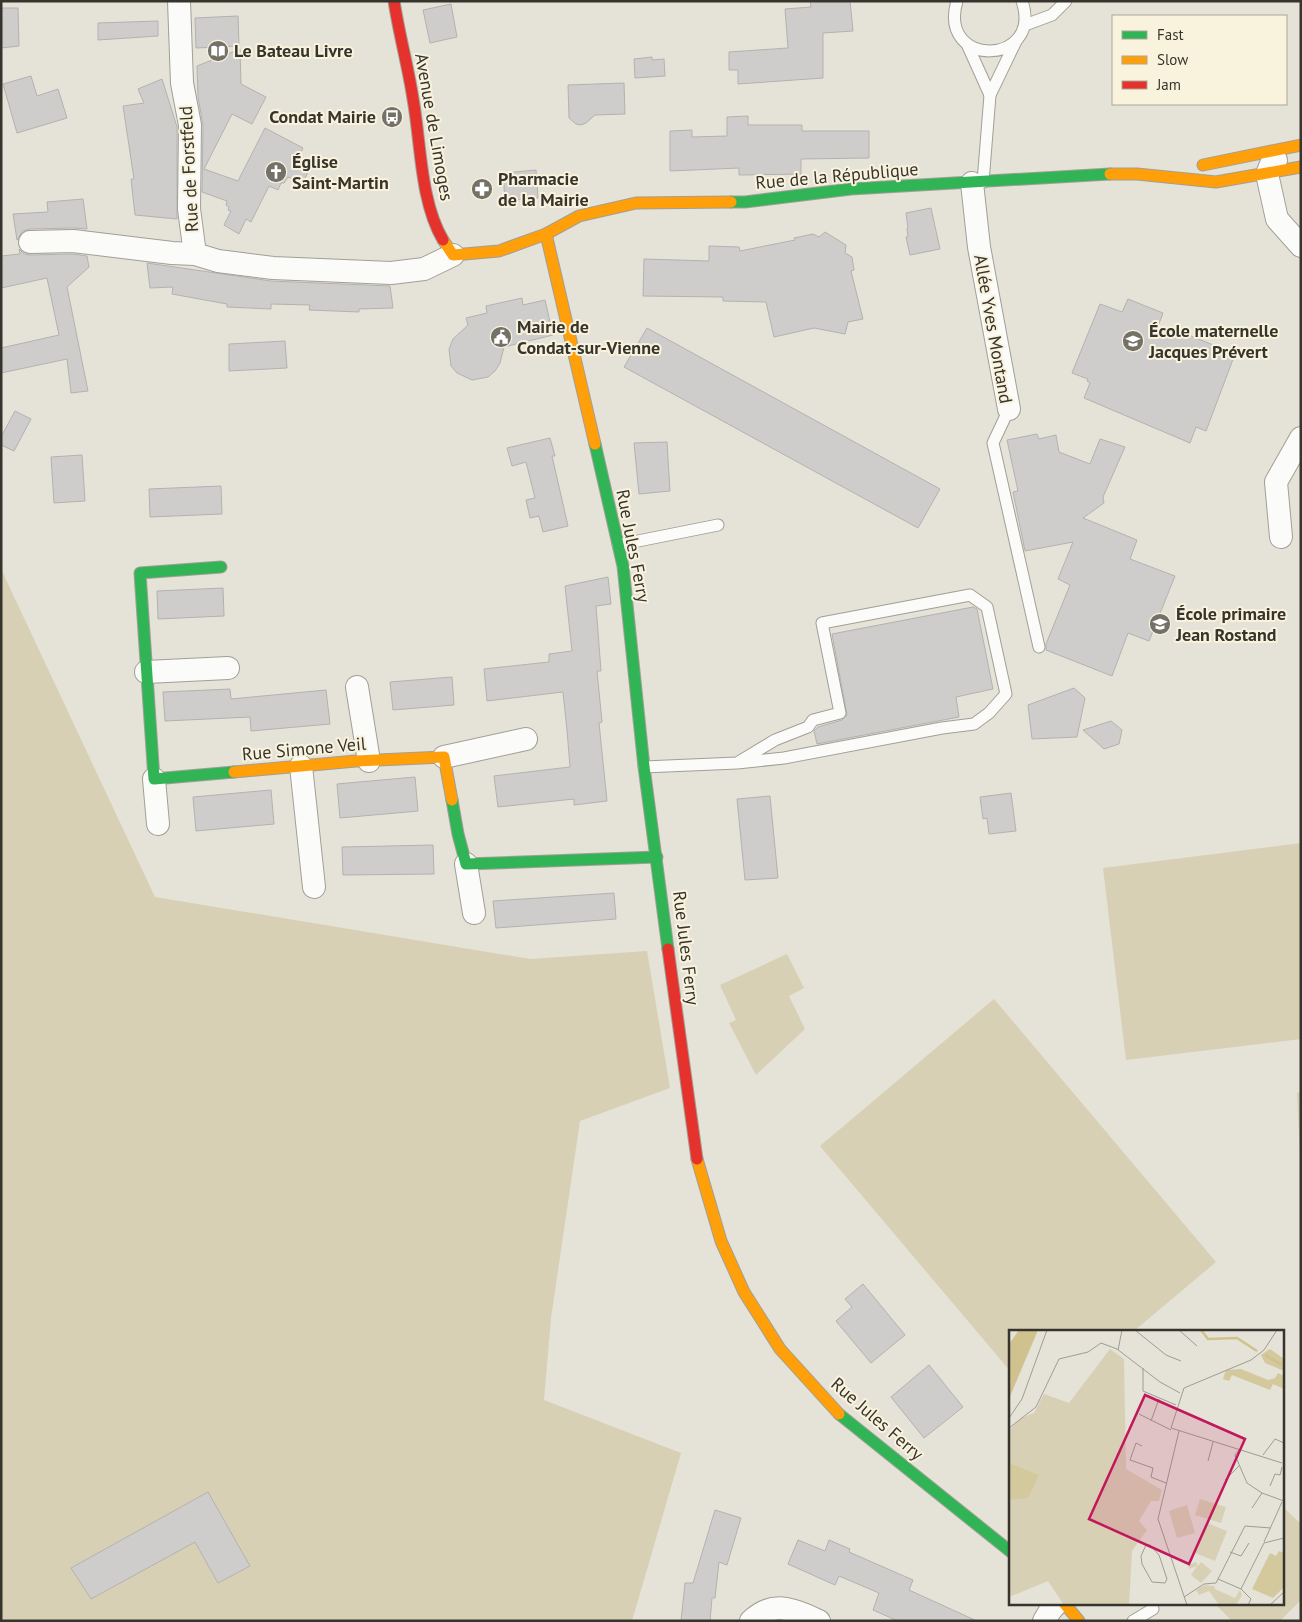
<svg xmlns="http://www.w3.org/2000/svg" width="1302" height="1622" viewBox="0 0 1302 1622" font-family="'PT Sans',sans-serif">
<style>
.green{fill:#d8d0b4}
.building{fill:#cecdcc;stroke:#b4b2b1}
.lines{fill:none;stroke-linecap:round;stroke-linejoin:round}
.lane-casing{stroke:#a19f96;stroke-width:13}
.street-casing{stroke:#a19f96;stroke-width:24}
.fast-casing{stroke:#a19f96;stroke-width:13}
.slow-casing{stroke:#a19f96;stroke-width:13}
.jam-casing{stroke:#a19f96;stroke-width:13}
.lane{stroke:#fbfbf9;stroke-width:11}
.street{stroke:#fbfbf9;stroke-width:22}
.fast{stroke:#30b455;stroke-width:11}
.slow{stroke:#ff9f0a;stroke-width:11}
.jam{stroke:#e5322d;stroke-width:11}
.labels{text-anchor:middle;stroke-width:4;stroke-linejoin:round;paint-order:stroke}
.poi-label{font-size:18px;font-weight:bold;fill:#36342c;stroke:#f9f3de;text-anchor:start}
.street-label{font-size:18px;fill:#36342c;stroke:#f9f3de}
.inset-river{fill:none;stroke:#d0c28e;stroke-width:2.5}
.inset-road{fill:none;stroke:#9f9c93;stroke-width:1}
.view{fill:#c2185b;fill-opacity:0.15;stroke:#c2185b;stroke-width:2.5}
.inset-edge{fill:none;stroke:#36342c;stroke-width:2.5}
</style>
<rect width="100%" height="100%" fill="#e5e2d7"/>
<g class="green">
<polygon points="1,569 155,897 530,959 647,951 670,1088 580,1121 551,1318 544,1400 681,1453 632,1621 1,1621"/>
<polygon points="1301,843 1301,1039 1126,1060 1103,868"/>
<polygon points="787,954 804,988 789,996 805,1029 756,1075 729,1023 736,1020 720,985"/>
<polygon points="994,999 1216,1262 1134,1331 1011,1331 1011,1372 820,1146"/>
<polygon points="1301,1092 1301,1177 1297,1093"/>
<polygon points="1283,1507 1301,1524 1301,1600 1280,1621 1232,1621 1214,1603 1283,1603"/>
</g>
<g class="building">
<polygon points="810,1 850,1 853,31 823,33 823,78 738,84 738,70 729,70 729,52 788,48 785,9 811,7"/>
<polygon points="451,4 457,37 430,43 423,10"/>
<polygon points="1,8 18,8 19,46 1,48"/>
<polygon points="238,16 239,46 196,48 195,18"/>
<polygon points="158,21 158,36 98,40 98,23"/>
<polygon points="240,49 241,84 266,97 252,124 232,114 204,169 238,181 265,128 303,148 297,160 310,167 303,183 288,177 284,183 281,183 278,190 269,186 251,222 246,219 239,234 224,225 231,211 228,210 229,207 226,205 227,201 202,192 203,125 198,97 197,66"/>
<polygon points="652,57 652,60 664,59 665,76 635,78 634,59"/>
<polygon points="31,76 37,96 58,89 67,118 17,133 3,84"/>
<polygon points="162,79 177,127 177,219 135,215 131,179 134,179 123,106 144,103 138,89"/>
<polygon points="624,83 625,114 595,115 586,123 581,125 576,124 569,118 568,85"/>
<polygon points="748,116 748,125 802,125 802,131 869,131 869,158 801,159 801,174 739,175 739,168 670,171 670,131 692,130 692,137 727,136 727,117"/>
<polygon points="536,170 538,198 505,201 503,173"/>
<polygon points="83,199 87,229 73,228 30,229 23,231 17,240 13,214 48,212 47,202"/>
<polygon points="931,208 940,249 910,255 906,237 908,237 907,228 908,228 906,213"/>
<polygon points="825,232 846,245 845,253 852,257 854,270 851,271 863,319 848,322 845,334 814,328 774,337 766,302 723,301 723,297 643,296 644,259 709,261 709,246 739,247 740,251 795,240 794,238 813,234 819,237"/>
<polygon points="19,249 24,254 30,255 72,254 87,256 89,267 67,287 88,391 71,393 67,359 1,373 1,348 59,335 47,278 1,288 1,256 20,254"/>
<polygon points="147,263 271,281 390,286 393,308 359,309 359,312 309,310 310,305 271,304 271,309 227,307 227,304 172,294 173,287 150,288"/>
<polygon points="522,298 523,305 545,300 553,335 504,347 500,363 495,371 488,377 472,380 457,373 451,366 449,349 453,339 468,325 466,318 487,313 486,306"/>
<polygon points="1128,299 1163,313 1156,332 1179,331 1235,354 1206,431 1196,427 1190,443 1084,398 1090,383 1087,381 1088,379 1072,373 1100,304 1122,312"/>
<polygon points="647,328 940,489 918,528 624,367"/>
<polygon points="285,341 287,368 229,371 229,344"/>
<polygon points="15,411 31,419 14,451 1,445 1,437"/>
<polygon points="1037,434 1039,439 1056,435 1059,452 1090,464 1100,439 1125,447 1103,497 1104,503 1083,518 1137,540 1130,559 1175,576 1149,641 1128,633 1112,676 1046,650 1046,644 1070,585 1058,579 1073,542 1025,551 1013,492 1018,491 1007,440"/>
<polygon points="550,438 555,456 552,456 568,526 543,532 539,516 530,518 526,500 535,498 526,462 512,466 507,448"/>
<polygon points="667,442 670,491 639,494 634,443"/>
<polygon points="82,455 85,501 54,503 51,457"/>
<polygon points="221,486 222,514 150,517 149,489"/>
<polygon points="608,577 611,604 596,606 601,671 597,671 602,722 599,723 607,801 574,805 574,799 498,807 494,776 570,767 567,730 563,692 487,701 484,669 549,662 549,654 572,651 565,586"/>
<polygon points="223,588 224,616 158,619 157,591"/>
<polygon points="973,607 977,609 993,689 956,697 959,717 817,744 814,731 818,727 842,720 847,715 832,634"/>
<polygon points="452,677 454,705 393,710 390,682"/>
<polygon points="1074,688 1085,698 1077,737 1032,739 1028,705"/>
<polygon points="230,689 231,699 326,690 330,724 251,731 250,717 165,721 163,692"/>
<polygon points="1111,721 1122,730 1119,744 1104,749 1083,730"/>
<polygon points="415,777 418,811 340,818 337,784"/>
<polygon points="271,790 274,824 196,831 193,797"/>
<polygon points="1011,793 1016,831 989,834 987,818 983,819 980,797"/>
<polygon points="770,796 778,878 745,880 737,799"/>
<polygon points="433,845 434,874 343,875 342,847"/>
<polygon points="614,893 616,919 496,928 493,901"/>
<polygon points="863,1284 905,1335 871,1363 836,1321 852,1307 845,1299"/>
<polygon points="929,1365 963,1407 924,1438 891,1397"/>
<polygon points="208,1492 250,1566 218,1583 195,1542 91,1599 71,1568"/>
<polygon points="715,1510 741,1518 727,1565 719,1562 715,1598 712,1598 710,1621 681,1621 685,1583 693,1583"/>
<polygon points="798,1540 825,1551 829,1540 850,1549 849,1552 913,1580 909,1590 977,1621 898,1621 873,1610 879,1593 839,1576 835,1585 788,1564"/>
</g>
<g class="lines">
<g class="lane-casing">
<g id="lane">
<path d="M957,1C937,69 1044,66 1022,1"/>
<polyline points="1025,25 1052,15 1066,1"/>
<polyline points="967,44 990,95 1016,41"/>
<polyline points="983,182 990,95"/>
<polyline points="1009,409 993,443 1039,647"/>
<polyline points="618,545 718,525"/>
<polyline points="644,767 737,763 784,758 942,728 974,724 989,713 1006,694 987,607 970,595 822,623 840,713 813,720 808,727 775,740 737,763"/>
<polyline points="1133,1621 1153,1609"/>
</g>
</g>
<g class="street-casing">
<g id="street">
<polyline points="179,1 182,83 190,125 189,209 195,254"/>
<polyline points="1276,160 1271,164 1267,174 1277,219 1301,246"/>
<polyline points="972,183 979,247 1009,409"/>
<polyline points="30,242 73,241 172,253 195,254 218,261 273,268 391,273 424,269 453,255"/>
<polyline points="1281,537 1276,482 1301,438"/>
<polyline points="146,672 228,668"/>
<polyline points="357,687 369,761"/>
<polyline points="444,757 526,739"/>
<polyline points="301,766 314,887"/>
<polyline points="154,779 158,824"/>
<polyline points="466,864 474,913"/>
<path d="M751,1621C774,1599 794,1610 819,1621"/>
<polyline points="1044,1621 1050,1611 1057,1603"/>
</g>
</g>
<g class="fast-casing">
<g id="fast">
<polyline points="731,202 745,202 851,189 1110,174"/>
<polyline points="595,444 623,566 644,767 668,949"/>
<polyline points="221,567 140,573 154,779 234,772"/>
<polyline points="452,800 458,834 466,864 657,857"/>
<polyline points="839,1414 1011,1552"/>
</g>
</g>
<g class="slow-casing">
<g id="slow">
<polyline points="1203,165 1301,145"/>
<polyline points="1110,174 1137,174 1216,182 1301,167"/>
<polyline points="546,234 595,444"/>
<polyline points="443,240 453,255 499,251 546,234 579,216 636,203 731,202"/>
<polyline points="234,772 356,761 444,757 452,800"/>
<polyline points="697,1159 721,1241 744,1292 780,1349 839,1414"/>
<polyline points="1064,1603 1079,1621"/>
</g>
</g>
<g class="jam-casing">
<g id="jam">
<path d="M394,1C399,34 408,66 413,99C421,143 420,201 443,240"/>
<polyline points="668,949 697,1159"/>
</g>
</g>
<use href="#lane" class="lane"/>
<use href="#street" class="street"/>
<use href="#fast" class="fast"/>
<use href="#slow" class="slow"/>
<use href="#jam" class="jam"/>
</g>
<defs>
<g id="library-disc" transform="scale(1.125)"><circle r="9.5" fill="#737168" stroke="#f9f3de"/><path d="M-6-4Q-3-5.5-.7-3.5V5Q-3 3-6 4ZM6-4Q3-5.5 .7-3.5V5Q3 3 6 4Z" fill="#fff"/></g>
<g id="bus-disc" transform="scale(1.125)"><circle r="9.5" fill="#737168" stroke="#f9f3de"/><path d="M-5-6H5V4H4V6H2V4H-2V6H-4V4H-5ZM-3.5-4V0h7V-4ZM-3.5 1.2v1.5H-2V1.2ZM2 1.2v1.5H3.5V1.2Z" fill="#fff"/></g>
<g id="church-disc" transform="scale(1.125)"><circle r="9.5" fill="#737168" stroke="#f9f3de"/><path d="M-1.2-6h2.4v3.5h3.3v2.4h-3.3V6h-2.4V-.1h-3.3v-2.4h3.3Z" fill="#fff"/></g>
<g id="pharmacy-disc" transform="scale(1.125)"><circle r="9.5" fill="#737168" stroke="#f9f3de"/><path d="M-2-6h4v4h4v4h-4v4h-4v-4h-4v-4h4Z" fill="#fff"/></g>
<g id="civic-disc" transform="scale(1.125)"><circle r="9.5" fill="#737168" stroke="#f9f3de"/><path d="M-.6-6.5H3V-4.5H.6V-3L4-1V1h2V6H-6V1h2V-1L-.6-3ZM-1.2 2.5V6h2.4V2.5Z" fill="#fff"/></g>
<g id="school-disc" transform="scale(1.125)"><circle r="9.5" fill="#737168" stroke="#f9f3de"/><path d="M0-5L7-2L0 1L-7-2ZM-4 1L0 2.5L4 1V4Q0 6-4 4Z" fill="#fff"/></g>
</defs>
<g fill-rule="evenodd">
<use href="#library-disc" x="218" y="51"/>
<use href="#bus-disc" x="392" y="117"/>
<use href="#church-disc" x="276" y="172"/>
<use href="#pharmacy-disc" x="482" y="189"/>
<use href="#civic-disc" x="501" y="337"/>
<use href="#school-disc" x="1133" y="341"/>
<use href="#school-disc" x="1160" y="624"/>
</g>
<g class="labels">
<g class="poi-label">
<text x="234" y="57">Le Bateau Livre</text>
<text x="376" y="123" text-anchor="end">Condat Mairie</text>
<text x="292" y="168">Église<tspan x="292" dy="21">Saint-Martin</tspan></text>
<text x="498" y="185">Pharmacie<tspan x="498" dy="21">de la Mairie</tspan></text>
<text x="517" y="333">Mairie de<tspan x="517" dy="21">Condat-sur-Vienne</tspan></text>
<text x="1149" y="337">École maternelle<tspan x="1149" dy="21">Jacques Prévert</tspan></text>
<text x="1176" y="620">École primaire<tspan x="1176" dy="21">Jean Rostand</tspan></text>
</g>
<g class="street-label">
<text transform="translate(434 127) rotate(80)" y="6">Avenue de Limoges</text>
<text transform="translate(189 169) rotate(-93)" y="6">Rue de Forstfeld</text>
<text transform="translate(837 176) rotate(-5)" y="6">Rue de la République</text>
<text transform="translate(993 329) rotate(80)" y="6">Allée Yves Montand</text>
<text transform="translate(633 546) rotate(79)" y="6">Rue Jules Ferry</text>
<text transform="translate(304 749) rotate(-5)" y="6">Rue Simone Veil</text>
<text transform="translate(686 948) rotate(83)" y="6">Rue Jules Ferry</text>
<text transform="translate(877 1419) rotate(41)" y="6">Rue Jules Ferry</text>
</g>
</g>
<g transform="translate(1009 1330)">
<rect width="275" height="275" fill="#e5e2d7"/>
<path d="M101,19L115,29L117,139L153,160L150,171H142L130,191L138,200L123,221L120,275H55L39,251L0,267V170L8,168L29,145L0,133V100L12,88L25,83L35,64L60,73ZM191,169L217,177L212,193L186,185ZM178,175L186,203L168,208L160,181ZM198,193L218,201L206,231L186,223ZM187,232L189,236L192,232L203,241L192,253L182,245L188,236L180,239L179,235ZM196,255L205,256L206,259L226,268L231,260L233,265L227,275H210L200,261L190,265L187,260Z" fill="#d8d0b4"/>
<path d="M261,19L275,29V41L256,33L252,25ZM232,39L259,50L266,48L269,43L275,46V59L264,54L261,60L223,45L220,51L214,49L217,40ZM0,133L30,145L19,168L0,170ZM270,221L275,223V257L264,268L243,259L261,223L267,226Z" fill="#d4c89d"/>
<path d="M10,0H29L0,69V14Z" fill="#d0c28e"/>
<path class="inset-river" d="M192,0L199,9L228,8L248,21M256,25L275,36"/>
<path class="inset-road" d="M126,0L157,25L172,31M170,0L188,16M268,0L255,20L242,30L175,58L162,98L273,133M109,20L113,0M134,38V61L167,75M130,84L162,100M0,88L13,69L38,0M142,91L150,69M0,98L27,77L50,29L79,22L92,13L108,19L151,52L171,63M170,101L149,189L178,275M133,116L127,113L121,130L144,138L142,147L157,153M230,120L226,125L238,153L253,163L275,171M254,125L266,109L275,113M199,131L204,112M216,150L230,136M261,156L266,144L271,145L273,137M243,178L253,163M255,212L273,172M137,215H141L150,225L158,249L156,253L143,252L133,234L132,226ZM221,222L232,226L240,213M209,249L232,259L255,213L275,208M232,259L242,269L239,275M175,267L195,254L207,253L236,196L262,198M261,275L275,262"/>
<path class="view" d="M136,65L236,109L180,234L80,189Z"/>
<rect width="275" height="275" class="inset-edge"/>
</g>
<rect width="1302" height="1622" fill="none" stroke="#36342c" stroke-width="5"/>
<rect x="1112" y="15" width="175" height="90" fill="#f9f3de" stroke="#aba797"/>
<rect x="1122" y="31" width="25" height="8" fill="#30b455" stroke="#aba797"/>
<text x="1157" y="40" font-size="15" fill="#36342c">Fast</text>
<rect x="1122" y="56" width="25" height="8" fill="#ff9f0a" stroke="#aba797"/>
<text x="1157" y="65" font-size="15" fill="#36342c">Slow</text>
<rect x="1122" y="81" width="25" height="8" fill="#e5322d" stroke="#aba797"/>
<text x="1157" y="90" font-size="15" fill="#36342c">Jam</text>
</svg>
